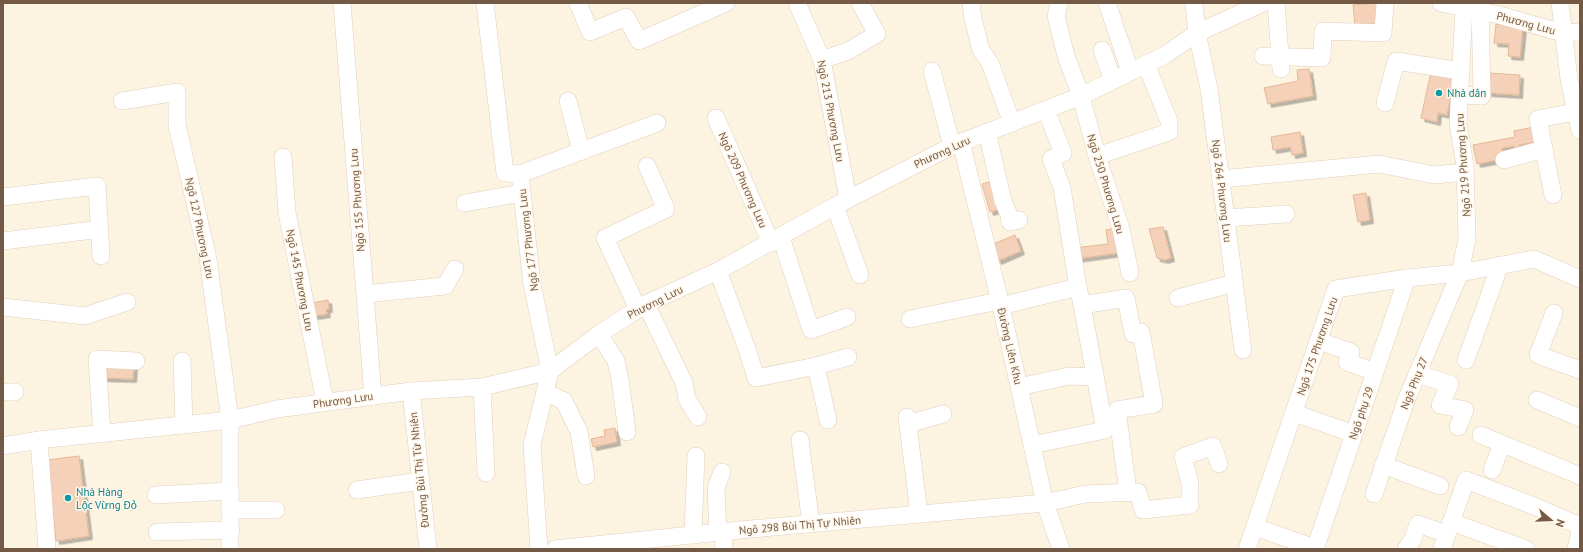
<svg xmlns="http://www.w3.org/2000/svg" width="1583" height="552" viewBox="0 0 1583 552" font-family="'PT Sans',sans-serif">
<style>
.building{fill:#f4d1b8;stroke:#e7b898;filter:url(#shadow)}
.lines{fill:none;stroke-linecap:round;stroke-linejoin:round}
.minor-casing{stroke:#e2cfbd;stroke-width:18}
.minor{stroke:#fff;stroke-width:17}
.culture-dot{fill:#0f9aa8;stroke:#fff7e9;stroke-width:1.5}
.labels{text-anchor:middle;stroke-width:3;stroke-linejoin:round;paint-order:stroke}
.street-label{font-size:11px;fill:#755947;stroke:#fff7e9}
.culture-label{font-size:11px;fill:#0d838f;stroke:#fff7e9;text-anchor:start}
</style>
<defs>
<filter id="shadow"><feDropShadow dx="3.5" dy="3.5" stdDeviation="0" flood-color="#0004"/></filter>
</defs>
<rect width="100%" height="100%" fill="#fdf3e1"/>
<g class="building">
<polygon points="1379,3 1381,23 1355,26 1353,5"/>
<polygon points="1496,24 1523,27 1520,57 1508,56 1509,44 1494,43"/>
<polygon points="1432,67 1456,72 1447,115 1438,113 1437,122 1421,118"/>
<polygon points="1309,69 1313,96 1268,104 1264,88 1298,81 1297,70"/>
<polygon points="1489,73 1520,75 1519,95 1488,93"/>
<polygon points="1534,127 1537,142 1519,145 1520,150 1515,151 1514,146 1502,148 1503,155 1496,156 1497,160 1477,164 1473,145 1515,137 1514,131"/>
<polygon points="1300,132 1303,153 1292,155 1291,147 1273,150 1271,137"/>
<polygon points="996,180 1004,208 990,212 982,184"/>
<polygon points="1366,193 1370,220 1358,222 1353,195"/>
<polygon points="1163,227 1171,258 1165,260 1157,258 1149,229"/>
<polygon points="1116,228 1119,253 1075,259 1074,248 1108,244 1106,230"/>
<polygon points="1015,235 1021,251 998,261 991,245"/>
<polygon points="328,300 329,309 326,309 327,314 308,317 306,304"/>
<polygon points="103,364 134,366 133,379 102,378"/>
<polygon points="615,428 617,442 593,447 591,439 605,436 604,430"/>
<polygon points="79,456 89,536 56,541 47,460"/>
</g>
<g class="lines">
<g class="minor-casing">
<g id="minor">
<polyline points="342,3 373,396"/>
<polyline points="485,3 505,173 520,174 532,284 550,371 532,445 539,549"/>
<polyline points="578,3 590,32 626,17 639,41 726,3"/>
<polyline points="797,3 822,60 848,199"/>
<polyline points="971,3 973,19 981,50 990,63 1012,123"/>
<polyline points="1059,3 1056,16 1066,56 1081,96 1097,156 1121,229 1130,273"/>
<polyline points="1107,3 1130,71"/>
<polyline points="1194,3 1197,33 1209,89 1243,350"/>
<polyline points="1276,3 1281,69"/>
<polyline points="1441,3 1499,15 1563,33 1580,32"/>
<polyline points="1560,3 1569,79 1580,130"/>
<polyline points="1102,50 1113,80"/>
<polyline points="1263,56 1322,58 1323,31 1383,33 1385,3"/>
<polyline points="822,60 848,51 877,34 860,3"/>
<polyline points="932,71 952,146"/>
<polyline points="1459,95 1482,96 1480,3"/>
<polyline points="122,101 177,92 177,125 208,259 230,420 230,549"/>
<polyline points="568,101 581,151"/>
<polyline points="1385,103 1396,61 1461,71"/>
<polyline points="1046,110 1063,153 1051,159 1062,188 1078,287"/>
<polyline points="716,118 771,243"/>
<polyline points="987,132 1003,201 1009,215 1010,222 1019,220"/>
<polyline points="961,142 1001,306 1045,503 1061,549"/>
<polyline points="1097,156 1169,132 1169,121 1146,64"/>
<polyline points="283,157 287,213 325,402"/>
<polyline points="1504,160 1544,149"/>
<polyline points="520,174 657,123"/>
<polyline points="1221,179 1379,164 1434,175 1465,172"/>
<polyline points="1553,195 1538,119 1580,111"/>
<polyline points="3,197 97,186 101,256"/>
<polyline points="465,203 522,193"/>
<polyline points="835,206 860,275"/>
<polyline points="1226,218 1286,214"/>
<polyline points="781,237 811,330 847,317"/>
<polyline points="3,241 93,230"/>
<polyline points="718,271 747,349 756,378 816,366 848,357"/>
<polyline points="365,294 445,286 455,269"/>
<polyline points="1178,298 1234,283"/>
<polyline points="646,304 684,383 687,399 698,417"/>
<polyline points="1082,305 1126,298 1133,334 1141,332 1154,404 1117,410 1128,492"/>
<polyline points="1001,306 1078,287 1082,305 1105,430 1032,445"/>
<polyline points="3,307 85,316 127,302"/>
<polyline points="638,309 605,238 666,209 647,166"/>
<polyline points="1554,313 1538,355 1580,370"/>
<polyline points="910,319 999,301"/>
<polyline points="599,334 616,361 620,379 627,432"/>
<polyline points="1319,341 1351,352 1347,362 1375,372"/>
<polyline points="1466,360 1500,265"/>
<polyline points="182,361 184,425"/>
<polyline points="816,366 828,420"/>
<polyline points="1417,374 1450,384 1440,405 1465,410 1458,427"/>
<polyline points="1028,385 1069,376 1095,377"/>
<polyline points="482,387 486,473"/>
<polyline points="411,391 428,549"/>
<polyline points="3,392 15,392"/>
<polyline points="545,392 564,401 579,432 586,476"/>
<polyline points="1537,400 1580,418"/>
<polyline points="1294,413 1354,434"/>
<polyline points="907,417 919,514"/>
<polyline points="908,424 943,414"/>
<polyline points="102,434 97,359 136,361"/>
<polyline points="1481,435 1580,476"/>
<polyline points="39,440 47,549"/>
<polyline points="800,440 811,524"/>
<polyline points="3,446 39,440 230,420 277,409 411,391 482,387 550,371 599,334 646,304 718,271 835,206 952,146 1081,96 1165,55 1197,33 1263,3"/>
<polyline points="1383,465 1440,486"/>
<polyline points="1492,470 1502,444"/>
<polyline points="357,490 420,481"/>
<polyline points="1374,494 1407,398 1460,273 1467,239 1465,165 1458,124 1464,8"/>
<polyline points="156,495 230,491"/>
<polyline points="230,510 276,510"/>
<polyline points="1451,522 1526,549"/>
<polyline points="1255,527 1315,548"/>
<polyline points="157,532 231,530"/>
<polyline points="723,532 724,549"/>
<polyline points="718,533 716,488 722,472"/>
<polyline points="693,535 696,456"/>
<polyline points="555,549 740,530 1045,503 1085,494 1138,492 1143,510 1190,505 1190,483 1183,457 1213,446 1219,464"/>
<polyline points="1247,549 1336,289 1407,278 1460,273 1534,259 1580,279"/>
<polyline points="1315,549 1407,278"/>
<polyline points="1406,549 1413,539 1418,524 1447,534 1466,480 1534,506 1580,526"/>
<polyline points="1442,549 1447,534"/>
<polyline points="1576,549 1580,531"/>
</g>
</g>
<use href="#minor" class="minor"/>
</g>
<g class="culture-dot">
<circle cx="1439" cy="93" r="4"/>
<circle cx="68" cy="498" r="4"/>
</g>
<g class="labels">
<g class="street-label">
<text transform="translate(1526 23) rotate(15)" y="4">Phương Lưu</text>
<text transform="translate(831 111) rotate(79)" y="4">Ngõ 213 Phương Lưu</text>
<text transform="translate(942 152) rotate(-25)" y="4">Phương Lưu</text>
<text transform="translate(1463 165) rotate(-94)" y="4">Ngõ 219 Phương Lưu</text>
<text transform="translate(743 180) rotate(66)" y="4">Ngõ 209 Phương Lưu</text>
<text transform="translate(1106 184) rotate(73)" y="4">Ngõ 250 Phương Lưu</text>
<text transform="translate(1222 191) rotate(83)" y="4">Ngõ 264 Phương Lưu</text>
<text transform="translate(357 200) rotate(-94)" y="4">Ngõ 155 Phương Lưu</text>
<text transform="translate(200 228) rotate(78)" y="4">Ngõ 127 Phương Lưu</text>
<text transform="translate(528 240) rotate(-97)" y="4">Ngõ 177 Phương Lưu</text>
<text transform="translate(300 280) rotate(79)" y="4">Ngõ 145 Phương Lưu</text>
<text transform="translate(655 302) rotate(-27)" y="4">Phương Lưu</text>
<text transform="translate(1010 346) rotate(77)" y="4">Đường Liên Khu</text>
<text transform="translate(1317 346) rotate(-71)" y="4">Ngõ 175 Phương Lưu</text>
<text transform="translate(1414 383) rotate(-68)" y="4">Ngõ Phụ 27</text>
<text transform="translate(343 400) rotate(-8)" y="4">Phương Lưu</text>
<text transform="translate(1361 413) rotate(-71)" y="4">Ngõ phụ 29</text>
<text transform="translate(419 470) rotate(-96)" y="4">Đường Bùi Thị Từ Nhiên</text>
<text transform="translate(800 525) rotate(-5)" y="4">Ngõ 298 Bùi Thị Tự Nhiên</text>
</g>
<g class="culture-label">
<text x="1447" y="97">Nhà dân</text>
<text x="76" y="496">Nhà Hàng<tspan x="76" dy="13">Lộc Vừng Đỏ</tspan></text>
</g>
</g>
<rect width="1583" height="552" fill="none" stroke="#755947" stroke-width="8"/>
<g transform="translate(1551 520) rotate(109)" stroke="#fff7e9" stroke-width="3" paint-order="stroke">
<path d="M0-3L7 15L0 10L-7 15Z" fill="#755947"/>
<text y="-6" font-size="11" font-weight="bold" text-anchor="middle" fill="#755947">N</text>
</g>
</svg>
